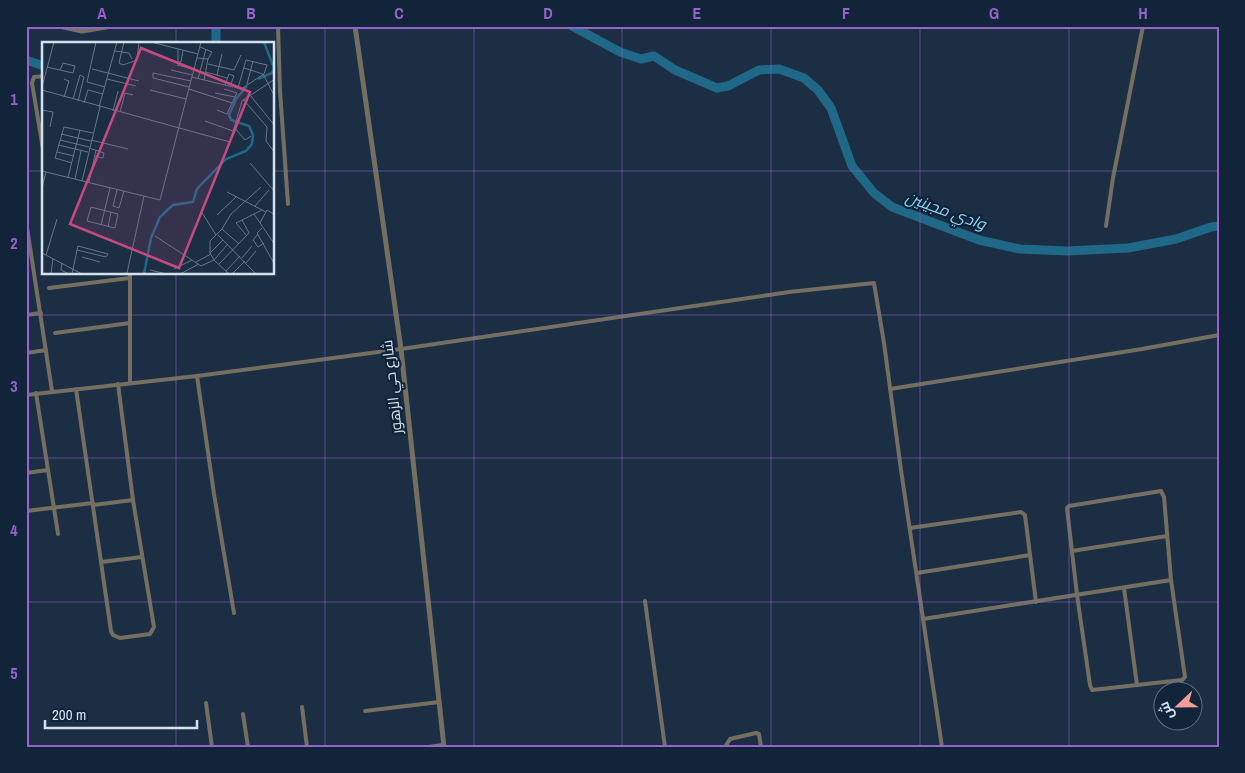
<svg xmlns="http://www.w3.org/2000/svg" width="1245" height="773" viewBox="0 0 1245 773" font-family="'Archivo Narrow',Cairo,sans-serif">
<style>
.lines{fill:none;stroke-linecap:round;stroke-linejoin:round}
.river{stroke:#1f6887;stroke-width:9}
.minor{stroke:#756f62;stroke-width:4}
.tertiary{stroke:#756f62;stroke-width:5}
.grid{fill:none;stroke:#9662cd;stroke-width:1;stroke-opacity:0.55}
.labels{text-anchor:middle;stroke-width:4.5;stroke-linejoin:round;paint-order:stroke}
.street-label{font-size:15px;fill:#d4e1ef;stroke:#112439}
.water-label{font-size:16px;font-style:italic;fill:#8ad7fd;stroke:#112439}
.inset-river{fill:none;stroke:#1f6887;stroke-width:2.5}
.inset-road{fill:none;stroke:#657688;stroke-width:1}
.view{fill:#c64a80;fill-opacity:0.15;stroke:#c64a80;stroke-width:2.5}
.inset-edge{fill:none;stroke:#d4e1ef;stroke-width:2.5}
.neatline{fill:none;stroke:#9662cd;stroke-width:2}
.grid-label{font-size:16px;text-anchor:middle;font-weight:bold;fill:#9662cd}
</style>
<rect width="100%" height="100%" fill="#1b2e44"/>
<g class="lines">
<g class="river">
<polyline points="216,26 216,44"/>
<polyline points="572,26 620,52 641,59 654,56 675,70 717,88 728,86 759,70 779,69 804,78 818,90 831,108 852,166 874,193 892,207 979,240 1020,249 1067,251 1128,248 1176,239 1211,227 1219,226"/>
<polyline points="26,60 44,66"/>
</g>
<g class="minor">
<polyline points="278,26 280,91 288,204"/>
<polyline points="44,76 34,77 32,83 44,155"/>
<polyline points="26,221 52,391"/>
<polyline points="1106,226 1113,178 1143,26"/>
<polyline points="130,274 130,383"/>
<polyline points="49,288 130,278"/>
<polyline points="26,315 41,313"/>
<polyline points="55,333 130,323"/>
<polyline points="26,353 46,350"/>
<polyline points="197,376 214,494 234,613"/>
<polyline points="76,389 111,631 113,635 120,638 150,634 154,627 133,500 118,384"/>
<polyline points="890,389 1142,349 1219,335"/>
<polyline points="36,393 58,534"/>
<polyline points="26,395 197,376 401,349 789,292 874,283 884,343 901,470 942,747"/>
<polyline points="26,473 48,470"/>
<polygon points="1161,491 1164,497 1171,580 1185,677 1182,680 1092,690 1090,685 1077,595 1067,508 1069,506"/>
<polyline points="93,505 133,500"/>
<polyline points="26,511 93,503"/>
<polyline points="910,528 1021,512 1025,515 1030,555 917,573"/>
<polyline points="1072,551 1167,536"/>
<polyline points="1030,555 1036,602"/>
<polyline points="101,562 142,557"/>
<polyline points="1124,588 1137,685"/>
<polyline points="645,601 665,747"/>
<polyline points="923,619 1171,580"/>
<polyline points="206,703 212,747"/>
<polyline points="302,707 307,747"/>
<polyline points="365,711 439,702"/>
<polyline points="243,714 248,747"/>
<polyline points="428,747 443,745"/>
<polyline points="725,747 730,739 756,733 759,734 761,747"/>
</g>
<g class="tertiary">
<polyline points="59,26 82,31 112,26"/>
<polyline points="355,26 401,349 444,747"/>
</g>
</g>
<path class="grid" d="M176,26V44M325,26V747M474,26V747M622,26V747M771,26V747M920,26V747M1069,26V747M26,171H44M274,171H1219M176,274V747M26,315H1219M26,458H1219M26,602H1219"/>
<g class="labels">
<g class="street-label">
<text transform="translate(392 387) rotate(-96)" y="5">شارع حي الزهور</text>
</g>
<g class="water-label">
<text transform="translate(946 210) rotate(20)" y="6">وادي مجينين</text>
</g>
</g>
<g transform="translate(42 42)">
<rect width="232" height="232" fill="#1b2e44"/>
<path class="inset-river" d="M216,37L230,31L232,26L222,0M102,232L109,196L118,175L131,163L151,160L155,147L184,117L204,109L210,102L211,93L207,84L189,78L187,73L194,57L205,44"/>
<path class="inset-road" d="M54,0L45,40L63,45M82,0L77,21L81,23L95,18L97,0M109,0L156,12M136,7V20H139L141,8M73,9L87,11L90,17M155,16L166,17L170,10L158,5M166,22L192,28L199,13M135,23L152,27M5,25L31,31L33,24L21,21L18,28M202,26L221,32L233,55M50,27L97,39M129,28L150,33M164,30L185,36M175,33L180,12M150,35L191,45M22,37L27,39L22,55M65,37L94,44M156,37L164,7M162,38L166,17M205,42L211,19M183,43L187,32L192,34L188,44M0,45L12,0M147,45L111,36V31L149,39M192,45L196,46L199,47L222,32L225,23L204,18L196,46M147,47L190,61L185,72L175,68M182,47L195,51L190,61M0,48L188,100L200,59L233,37M108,48L144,57M173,51L193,55M208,53L233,84M31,57L38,33L42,35L36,59M201,57L225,85L224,99L233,111M42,61L46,48L61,52M57,65L75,0M0,68L11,70L8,85M71,69L76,49M78,70L83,51L91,53M163,79L191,89M192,85L203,98L209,94M19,92L49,99M18,98L47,105M49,98L86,107M16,103L46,110M47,106L62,111L61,116L53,114M15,110L32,114M30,121L13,116L22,85L51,91M208,121L233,150M0,129L118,158L159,0M26,135L38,88M33,137L39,109M40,139L58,65M47,140L54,108M0,146L4,130M75,148L71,164L77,166L82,149M185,150L224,170M213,164L227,148M49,165L76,172L73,186L45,179ZM159,169L174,193M212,172L233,203M175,173L194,155M218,181L225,168L233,173M59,183L68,146M66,185L69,170M220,186L215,191L233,223M180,187L189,172L219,145M216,192L211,198L216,205L222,201M176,193L214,232M204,193L194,181L220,168M113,194L159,224L172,218L187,232M181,198L168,211L172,218L186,202M0,211L40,232M168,211V199L180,187L197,202M4,213L15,177M40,215L58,220M200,216L210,204M154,220L169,212M20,221L19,228L27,232M204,221L214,209M177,222L207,191L200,178M132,227L150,218M108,228L125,232M184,229L198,214M0,231L9,232L11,216M30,232L35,208L36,204L66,212L64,215L35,208M74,232L85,231L102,154M138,232L157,222M190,232L203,219"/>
<path class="view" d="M99,6L208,50L137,226L28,182Z"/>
<rect width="232" height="232" class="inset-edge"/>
</g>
<rect width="1245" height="773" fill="none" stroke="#112439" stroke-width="55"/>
<g transform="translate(1178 706) rotate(248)"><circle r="24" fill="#112439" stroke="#5f7082"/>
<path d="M0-4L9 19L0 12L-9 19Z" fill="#f59c96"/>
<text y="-8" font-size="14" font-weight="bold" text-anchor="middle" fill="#d4e1ef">ش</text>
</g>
<path d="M45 720v8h152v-8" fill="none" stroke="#d4e1ef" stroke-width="2.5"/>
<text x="52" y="720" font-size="15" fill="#d4e1ef" stroke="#112439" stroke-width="4" paint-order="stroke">200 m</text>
<rect x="28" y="28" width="1190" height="718" class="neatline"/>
<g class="grid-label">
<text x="102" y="19">A</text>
<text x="251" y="19">B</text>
<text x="399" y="19">C</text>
<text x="548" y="19">D</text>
<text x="697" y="19">E</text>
<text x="846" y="19">F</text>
<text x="994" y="19">G</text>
<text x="1143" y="19">H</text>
<text x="14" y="105">1</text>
<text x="14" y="249">2</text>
<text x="14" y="392">3</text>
<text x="14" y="536">4</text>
<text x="14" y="679">5</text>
</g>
</svg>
